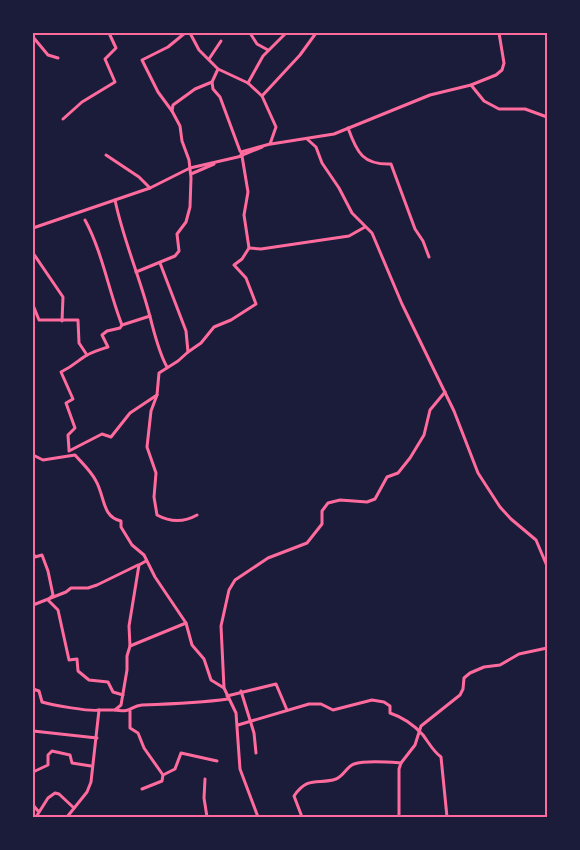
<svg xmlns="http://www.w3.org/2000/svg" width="580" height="850" viewBox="0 0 580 850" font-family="Lora,serif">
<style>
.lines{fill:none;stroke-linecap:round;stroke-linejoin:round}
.minor{stroke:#ff6b9d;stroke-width:3}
.neatline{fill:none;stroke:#ff6b9d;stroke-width:2}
</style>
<rect width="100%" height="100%" fill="#1b1b3a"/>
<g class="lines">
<g class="minor">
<polyline points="250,33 257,44 268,50"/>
<polyline points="33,37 48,55 58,58"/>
<polyline points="209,59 221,41"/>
<polyline points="212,82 213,89 220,97 240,151"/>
<polyline points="248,83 263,56 286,33"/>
<polyline points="471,85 484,101 499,109 525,109 547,117"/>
<polyline points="262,96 300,55 316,33"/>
<polyline points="172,111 158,92 142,60 168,47 185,33"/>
<polyline points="63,119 82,102 115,82 105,59 116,48 109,33"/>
<path d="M348,128C357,153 363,165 391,164L415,229L423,241L429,257"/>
<polyline points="307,139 316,147 322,163 339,188 352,213 372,233 402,304 454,411 478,473 500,507 511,519 536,540 547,566"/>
<polyline points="271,144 334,134 430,95 471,85 496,75 502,70 504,63 499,33"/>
<polyline points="106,155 139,177 150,188"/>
<polyline points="240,156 262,147"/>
<polyline points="191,174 214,164"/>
<path d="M115,200C123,239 139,275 149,313C154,331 158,351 167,367"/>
<path d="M85,220C102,251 109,292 122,325"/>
<polyline points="33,228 150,188 190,168 242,156 241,152 270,144 276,127 262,96 248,83 218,69 199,50 190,33"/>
<polyline points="249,248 261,249 349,236 365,227"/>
<polyline points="33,253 63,297 62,321"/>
<polyline points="136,272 175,256 179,251 177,234 186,222 190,207 191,178 189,160 182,141 180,126 172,111 173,105 195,89 212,82 218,69"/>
<polyline points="33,305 39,320 78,320 79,343 87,355"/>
<polyline points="188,352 201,343 214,327 231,320 256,304 246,278 234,265 242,259 249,248 244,215 248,192 242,156"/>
<path d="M157,395L151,411L147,447L156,473L154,497L157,515C170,522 183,523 197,515"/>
<path d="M69,450L68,435L75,428L66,403L73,399L61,372C71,367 72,366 81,359C88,353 99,350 108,347L102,335L107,331L120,328L122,325L150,316"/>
<polyline points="69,451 102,434 111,437 130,413 157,395 159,373 178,361 188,352 186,331 160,263"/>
<path d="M33,455L43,460L75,455C82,463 91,471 96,481C105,497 102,517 121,521V527L132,545L144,555L155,577L186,623L192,645L204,659L211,680L224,688L236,713L240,769L258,817"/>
<polyline points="33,553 35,557 42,555 48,571 53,595 48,600 58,610 69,660 77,659 78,671 89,680 108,682 113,692 123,695"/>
<polyline points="33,605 66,592 71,588 88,588 97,585 138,565"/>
<polyline points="130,646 186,623"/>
<polyline points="224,688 221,626 229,590 235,580 268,558 307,543 322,524 322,511 328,503 340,500 367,502 375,499 387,477 398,473 410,458 424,435 430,410 445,392"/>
<path d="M33,689L39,691L42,702C51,705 92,712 99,710"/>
<polyline points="241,691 254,733 256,753"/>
<polyline points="227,696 276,684 287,710"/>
<path d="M115,710C132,713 130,706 142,705C171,704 200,703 228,699"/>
<polyline points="130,711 130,728 138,733 144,748 163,775"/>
<path d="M238,725L309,704H321L333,710L372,700L384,702L390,706V713C402,717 414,725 423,735C429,743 433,751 441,757L447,817"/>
<polyline points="33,731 97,738"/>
<polyline points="33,772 48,765 48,755 52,751 70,755 72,763 91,766"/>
<polyline points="205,779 204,798 207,817"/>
<polyline points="142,789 162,781 163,775 175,769 181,753 217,761"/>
<polyline points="33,805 38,811"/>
<polyline points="36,817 48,798 55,793 59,794 74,808"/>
<polyline points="67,817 87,792 91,782 99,710 115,710 121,705 127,670 127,656 130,646 129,626 139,565 146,561"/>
<path d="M302,817L294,796C308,775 319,785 336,779C344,776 347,766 354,764C366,760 388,762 401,763"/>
<polyline points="399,817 399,769 401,763 415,745 421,726 460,695 463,689 464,678 470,673 484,667 500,665 519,654 547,648"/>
</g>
</g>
<rect width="580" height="850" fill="none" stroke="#1b1b3a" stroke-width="69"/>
<rect x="34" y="34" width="512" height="782" class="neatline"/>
</svg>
